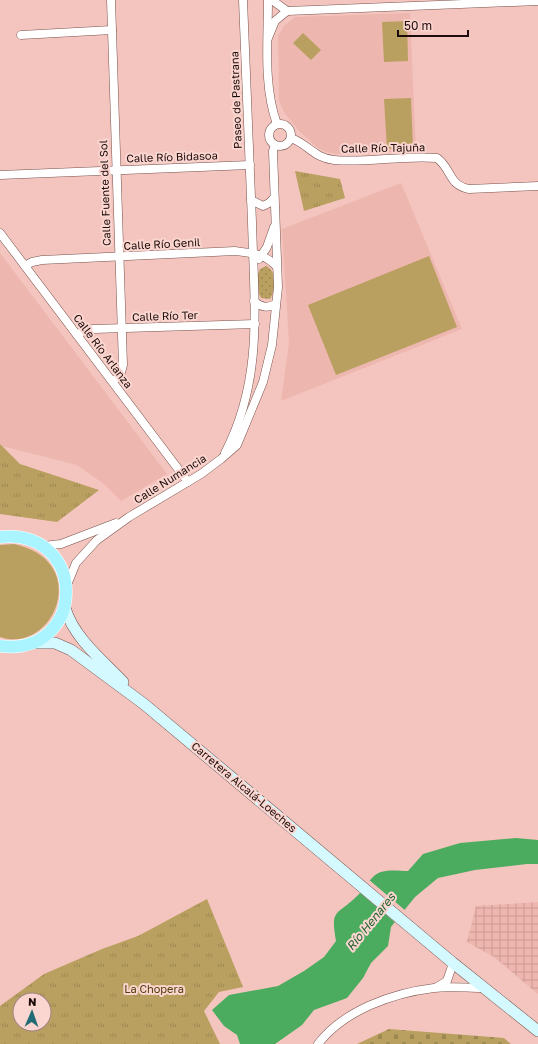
<svg xmlns="http://www.w3.org/2000/svg" width="538" height="1044" viewBox="0 0 538 1044" font-family="'Golos Text',sans-serif">
<style>
.built{fill:#edb6ae}
.industrial{fill:url(#industrial-grid)}
.grass{fill:url(#grass-dots)}
.cemetery{fill:url(#cemetery-stones)}
.park{fill:url(#park-tufts);fill-rule:evenodd}
.garden{fill:#b9a060}
.water{fill:#4bac60}
.pier{fill:#f4c5be}
.lines{fill:none;stroke-linecap:round;stroke-linejoin:round}
.minor-casing{stroke:#7a524c;stroke-width:9}
.secondary-casing{stroke:#7a524c;stroke-width:12}
.primary-casing{stroke:#fff;stroke-width:13}
.minor{stroke:#fff;stroke-width:8}
.secondary{stroke:#d4f9ff;stroke-width:11}
.primary{stroke:#a9f4ff;stroke-width:12}
.labels{text-anchor:middle;stroke-width:4;stroke-linejoin:round;paint-order:stroke}
.street-label{font-size:11px;fill:#1b0b09;stroke:#fbd5cf}
.park-label{font-size:11px;fill:#52400e;stroke:#fbd5cf}
.water-label{font-size:12px;font-style:italic;fill:#226432;stroke:#fbd5cf}
</style>
<defs>
<pattern id="industrial-grid" width="8" height="8" patternUnits="userSpaceOnUse"><rect width="8" height="8" fill="#edb6ae"/><path d="M0 4h8M4 0v8" fill="none" stroke="#cb9b94"/></pattern>
<pattern id="grass-dots" width="8" height="8" patternUnits="userSpaceOnUse"><rect width="8" height="8" fill="#b9a060"/><path d="M2 2h.1M6 6h.1" fill="none" stroke="#9e8852" stroke-width="1.8" stroke-linecap="round"/></pattern>
<pattern id="cemetery-stones" width="16" height="16" patternUnits="userSpaceOnUse"><rect width="16" height="16" fill="#b9a060"/><path d="M2 7V4a2 2 0 0 1 4 0v3zM10 15v-3a2 2 0 0 1 4 0v3z" fill="#9e8852"/></pattern>
<pattern id="park-tufts" width="24" height="20" patternUnits="userSpaceOnUse"><rect width="24" height="20" fill="#b9a060"/><path d="M3 7l-1-3M5 7V3M7 7l1-3M15 17l-1-3M17 17v-4M19 17l1-3" fill="none" stroke="#9e8852"/></pattern>
</defs>
<rect width="100%" height="100%" fill="#f4c5be"/>
<g class="built">
<polygon points="410,13 416,151 338,154 326,152 318,148 299,131 284,112 279,101 278,36 284,26 295,17"/>
<polygon points="401,183 462,329 281,401 289,343 282,229"/>
<polygon points="0,253 167,474 121,501 104,484 77,465 2,446 0,444"/>
</g>
<polygon class="industrial" points="538,902 538,994 494,957 467,942 476,906"/>
<path class="grass" d="M266,266C278,272 276,289 270,299L261,298C256,289 256,278 260,269Z"/>
<polygon class="cemetery" points="389,1029 504,1038 511,1044 357,1044"/>
<g class="park">
<polygon points="295,171 340,179 345,198 304,211"/>
<polygon points="0,444 20,464 99,490 57,522 0,514"/>
<path d="M207,899L243,987L219,992L204,1011L220,1044H0V1006L44,974L102,949L138,936ZM20,1000H44V1024H20Z"/>
</g>
<g class="garden">
<polygon points="407,21 408,61 384,62 382,22"/>
<polygon points="303,33 321,50 311,60 293,43"/>
<polygon points="411,98 413,148 387,149 384,99"/>
<polygon points="429,256 457,327 336,375 308,305"/>
<path d="M14,544C93,561 54,655 0,637V545Z"/>
</g>
<path class="water" d="M516,838L538,840V864H527L475,870L438,878L415,897L398,918L391,927L388,946L371,963L363,978L347,998L314,1010L302,1025L275,1044H240L237,1035L224,1026L212,1010L229,995L278,986L304,971L324,957L336,941C330,908 337,916 357,896C363,891 367,883 373,877C381,868 397,871 408,871L423,854L460,843Z"/>
<polygon class="pier" points="368,879 406,911 397,924 359,892"/>
<g class="lines">
<g class="minor-casing">
<g id="minor">
<polyline points="111,0 123,365 120,376 113,381"/>
<path d="M268,0C268,40 263,86 277,124"/>
<polyline points="272,0 287,11"/>
<polyline points="21,35 112,30"/>
<polyline points="268,38 275,21 287,11 538,1"/>
<circle cx="280" cy="135" r="11"/>
<path d="M291,138C308,144 314,158 334,160C367,163 403,155 437,158C452,169 448,185 469,189L538,186"/>
<polyline points="0,175 250,165"/>
<polyline points="251,200 263,206 269,203 274,198"/>
<polyline points="0,233 188,482"/>
<polyline points="259,259 267,247 274,227"/>
<path d="M25,266L32,262L42,260L235,251C251,253 266,254 277,267"/>
<path d="M254,301C262,308 267,308 276,304"/>
<polyline points="77,335 85,330 94,329 255,324"/>
<path d="M225,453C264,378 254,304 252,222C249,148 246,74 243,0"/>
<polyline points="43,546 61,544 116,523"/>
<polyline points="67,585 76,563 97,540 129,517 201,474 221,459 237,445 263,382 272,345 278,287 273,151 275,145"/>
<polyline points="437,987 447,981 453,963"/>
<path d="M318,1044C344,1010 393,993 434,988C450,986 467,988 483,988"/>
</g>
</g>
<g class="secondary-casing">
<g id="secondary">
<path d="M65,608C74,638 102,660 123,682"/>
<polyline points="34,643 55,643 71,650 144,704 453,963 538,1031"/>
</g>
</g>
<g class="primary-casing">
<path id="primary" d="M0,537C89,528 87,657 0,646"/>
</g>
<use href="#minor" class="minor"/>
<use href="#secondary" class="secondary"/>
<use href="#primary" class="primary"/>
</g>
<g class="labels">
<g class="street-label">
<text transform="translate(236 100) rotate(-92)" y="4">Paseo de Pastrana</text>
<text transform="translate(383 148) rotate(-1)" y="4">Calle Río Tajuña</text>
<text transform="translate(172 157) rotate(-2)" y="4">Calle Río Bidasoa</text>
<text transform="translate(105 193) rotate(-92)" y="4">Calle Fuente del Sol</text>
<text transform="translate(162 244) rotate(-3)" y="4">Calle Río Genil</text>
<text transform="translate(165 316) rotate(-2)" y="4">Calle Río Ter</text>
<text transform="translate(103 351) rotate(53)" y="4">Calle Río Arlanza</text>
<text transform="translate(170 479) rotate(-32)" y="4">Calle Numancia</text>
<text transform="translate(244 787) rotate(40)" y="4">Carretera Alcalá-Loeches</text>
</g>
<g class="park-label">
<text x="154" y="993">La Chopera</text>
</g>
<g class="water-label">
<text transform="translate(371 922) rotate(-51)" y="4">Río Henares</text>
</g>
</g>
<g transform="translate(32 1012) rotate(2)"><circle r="19" fill="#fbd5cf" stroke="#a18480"/>
<path d="M0-3L7 15L0 10L-7 15Z" fill="#216b75"/>
<text y="-6" font-size="11" font-weight="bold" text-anchor="middle" fill="#1b0b09">N</text>
</g>
<path d="M398 30v6h70v-6" fill="none" stroke="#1b0b09" stroke-width="2"/>
<text x="404" y="30" font-size="12" fill="#1b0b09" stroke="#fbd5cf" stroke-width="3" paint-order="stroke">50 m</text>
</svg>
